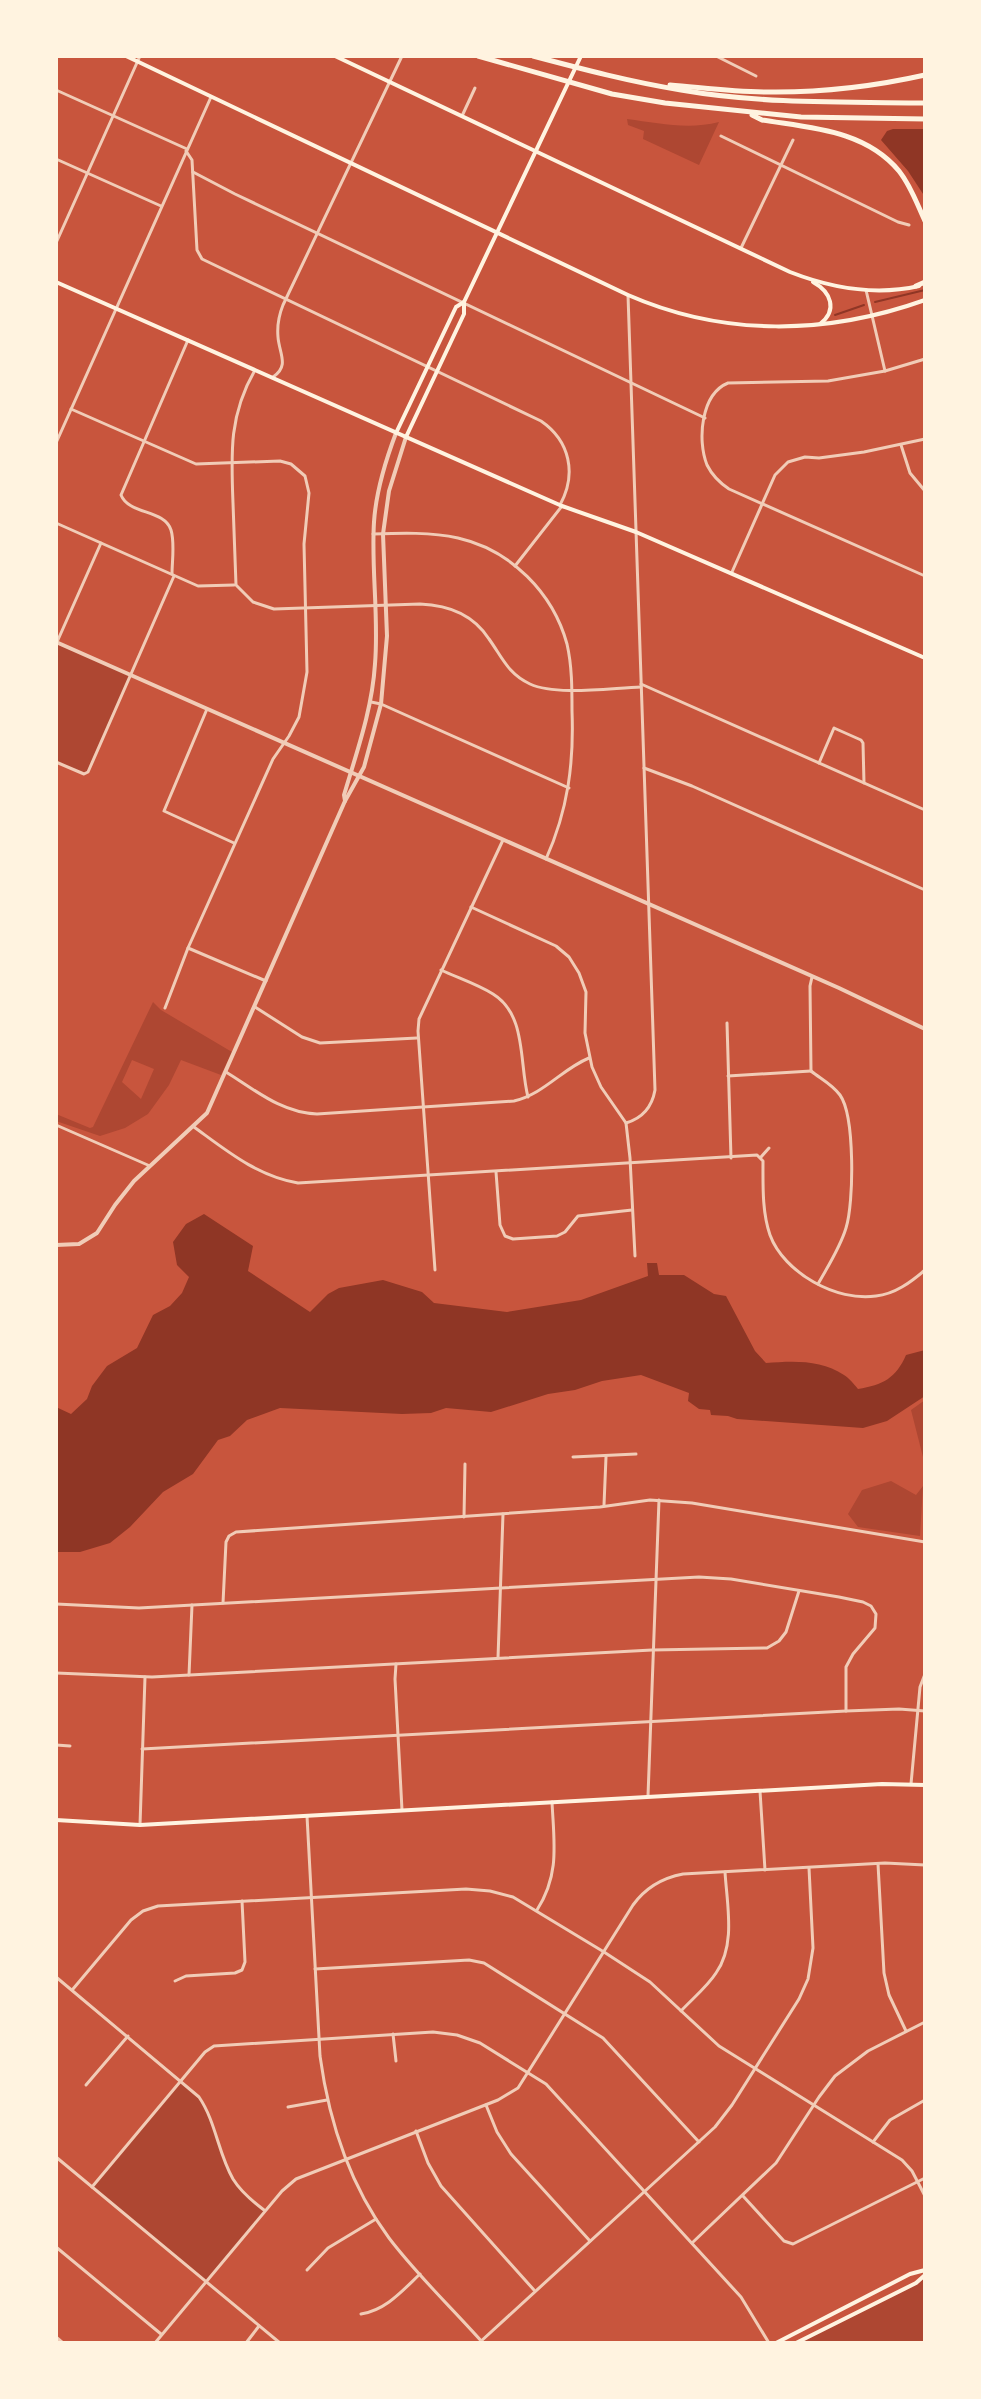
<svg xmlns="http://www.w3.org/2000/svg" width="981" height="2399" viewBox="0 0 981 2399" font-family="Manrope,sans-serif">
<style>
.green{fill:#ae4732;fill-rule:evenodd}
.water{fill:#8f3625}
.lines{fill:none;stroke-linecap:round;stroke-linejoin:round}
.stream{stroke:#8f3625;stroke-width:2}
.minor{stroke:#f1ccb7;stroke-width:3}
.tertiary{stroke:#f1ccb7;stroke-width:4}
.secondary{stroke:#fff3e0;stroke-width:4}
.motorway{stroke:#fff3e0;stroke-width:5}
</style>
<rect width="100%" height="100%" fill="#c8553d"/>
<g class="green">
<path d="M627,119C658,123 688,130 719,122L699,165L643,139L644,131L628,125Z"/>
<polygon points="56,644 130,675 88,772 84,774 56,762"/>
<path d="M153,1002L161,1010L232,1052L221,1075L181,1060L169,1085L148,1114L125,1128L100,1136L56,1121V1114L90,1128L93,1127ZM132,1060L154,1069L141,1099L122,1082Z"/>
<polygon points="925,1400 924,1476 923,1457 911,1410"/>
<polygon points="891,1481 916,1495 923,1486 920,1536 858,1527 848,1514 862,1490"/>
<polygon points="181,2080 205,2106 228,2169 238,2186 265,2211 206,2282 92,2187"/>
<polygon points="925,2275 925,2343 802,2343 801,2341 916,2283"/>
</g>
<g class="water">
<polygon points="893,129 925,129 925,197 908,171 881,140 887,131"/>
<path d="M204,1214L253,1246L248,1271L310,1312L328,1294L339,1288L383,1280L422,1292L434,1303L507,1312L581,1300L648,1276L647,1263H657L659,1275H684L714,1294L726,1296L755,1351L766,1363C791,1361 821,1359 844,1375C849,1378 854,1384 858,1389C883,1385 896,1378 906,1355L925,1350V1396L887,1421L863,1428L737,1419L728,1416L711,1415L710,1410L699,1409L688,1401L689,1393L641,1375L602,1381L575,1390L548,1394L491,1412L446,1408L431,1413L402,1414L280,1408L247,1420L230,1436L218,1440L193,1474L163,1492L130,1527L110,1543L80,1552H56V1407L71,1414L87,1399L92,1386L107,1366L137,1348L153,1315L170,1306L182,1293L189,1277L177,1265L173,1242L186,1224Z"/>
</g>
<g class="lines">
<g class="stream">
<polyline points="875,302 925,290"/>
<polyline points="835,315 864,305"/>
</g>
<g class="minor">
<polyline points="716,56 756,76"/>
<polyline points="56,90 187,149"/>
<polyline points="462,116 475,88"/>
<polyline points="721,136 898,222 909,225"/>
<path d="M186,151L192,160L197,250L202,259L541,421C570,441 577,474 560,505"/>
<polyline points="56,159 161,206"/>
<polyline points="193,172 235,194 705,418"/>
<polyline points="56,243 140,56"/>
<polyline points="741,248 793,140"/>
<polyline points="866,290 885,371"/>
<path d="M925,359L885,371L828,381L728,383C701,394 697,440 707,465C712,475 720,483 729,489L925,576"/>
<path d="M255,370C229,415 231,453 233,503C234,530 235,558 236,585L253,602L274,609L420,604C448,605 473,614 489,639C502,657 508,674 530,684C556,696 610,688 641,687"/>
<path d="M273,377C290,366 279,353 278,337C277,326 279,315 283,305L402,56"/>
<polyline points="71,409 196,464 280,461 291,464 305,476 309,493 304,544 307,672 299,717 289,736 273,759 188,948 165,1008"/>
<polyline points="56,443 211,97"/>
<polyline points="901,445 910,473 925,491"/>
<polyline points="56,523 198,586 234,585"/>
<path d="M373,534C401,533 431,532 458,538C511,550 553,593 567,644C572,666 572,688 572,711C574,763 568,810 546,859"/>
<polyline points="515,566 562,506"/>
<polyline points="732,572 775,475 788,462 805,457 819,458 864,452 925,439"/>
<path d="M172,574C172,561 175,543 171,530C164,509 129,515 121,495L188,340"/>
<polyline points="57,642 101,543"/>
<polyline points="641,684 925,810"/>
<polyline points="371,702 381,704 569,788"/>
<polyline points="207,709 164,811 234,843"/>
<polyline points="56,762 84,774 88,772 174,576"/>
<polyline points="819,763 834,728 861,740 863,743 864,783"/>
<polyline points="644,768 692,786 925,890"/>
<polyline points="471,907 556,946 569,957 579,973 586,992 585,1033 592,1067 601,1087 626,1123 630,1158 635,1256"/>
<polyline points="188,948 266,981"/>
<path d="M441,970C458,978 477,984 493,994C527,1015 519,1063 528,1097"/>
<polyline points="255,1007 302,1037 320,1043 417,1038"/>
<polyline points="727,1023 731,1158"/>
<polyline points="925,1056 925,1120"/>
<path d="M811,1071C821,1079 832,1084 840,1095C855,1116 854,1203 846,1228C840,1248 828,1266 818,1284"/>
<polyline points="811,1071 810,986 812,977"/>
<path d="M226,1072C255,1090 282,1113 317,1114L514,1101C544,1094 562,1069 589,1058"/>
<polyline points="728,1076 811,1071"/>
<path d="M626,1123C643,1118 652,1107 655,1090L628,295"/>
<polyline points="56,1125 150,1166"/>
<path d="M194,1127C227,1151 257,1176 298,1183L757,1155L763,1161C763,1185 762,1212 770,1235C784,1273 837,1302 876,1296C895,1294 911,1282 925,1270"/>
<polyline points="761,1157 769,1148"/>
<polyline points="496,1172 500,1225 505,1236 513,1239 557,1236 565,1232 578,1216 632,1210"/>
<polyline points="435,1270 418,1031 419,1019 503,840"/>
<polyline points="573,1457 636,1454"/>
<polyline points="604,1505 606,1457"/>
<polyline points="464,1517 465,1464"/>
<polyline points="223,1603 226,1542 229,1536 236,1532 600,1507 650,1500 692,1503 925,1542"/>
<polyline points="56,1604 139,1608 699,1577 731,1579 839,1597 863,1602 871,1606 876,1614 875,1628 853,1654 846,1667 846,1711"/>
<polyline points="498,1658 503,1514"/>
<polyline points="396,1664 395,1679 402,1810"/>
<polyline points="56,1673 152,1677 652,1650 767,1648 779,1641 786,1632 799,1591"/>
<polyline points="189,1675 192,1605"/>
<polyline points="56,1745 70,1746"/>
<polyline points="142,1749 846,1711 899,1709 925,1711"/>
<polyline points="911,1784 920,1687 925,1674"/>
<polyline points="760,1791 765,1870"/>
<polyline points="648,1796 659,1500"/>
<path d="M307,1816L320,2056C329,2122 349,2184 389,2238C417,2275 452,2308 483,2343"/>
<polyline points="140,1825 145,1677"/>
<polyline points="878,1864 884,1973 889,1995 906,2031"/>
<path d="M537,1910C560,1874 554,1843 552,1802"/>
<polyline points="315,1969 469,1960 484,1963 603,2038 699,2142"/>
<path d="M56,1977L199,2097C216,2122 218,2153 233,2179C241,2192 252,2201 264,2210"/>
<polyline points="175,1981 186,1976 235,1973 242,1970 245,1962 242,1901"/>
<polyline points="73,1989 131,1920 143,1911 158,1906 466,1889 490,1891 513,1897 604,1952 650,1982 719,2046 902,2160 912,2171 925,2196"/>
<path d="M681,2011C692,1999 707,1987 716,1973C736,1945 727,1905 725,1872"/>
<polyline points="393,2034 396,2061"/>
<polyline points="86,2085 128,2036"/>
<polyline points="486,2105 497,2132 511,2154 590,2241"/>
<polyline points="288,2107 327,2100"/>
<polyline points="416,2131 428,2163 441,2186 534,2290"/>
<polyline points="873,2142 890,2120 925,2100"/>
<polyline points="56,2157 280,2343"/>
<polyline points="92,2187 205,2052 214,2046 433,2032 457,2035 480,2043 546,2084 741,2297 769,2343"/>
<polyline points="743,2196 784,2241 793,2244 925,2178"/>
<polyline points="692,2243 776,2163 819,2097 835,2076 868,2051 925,2022"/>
<polyline points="56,2247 161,2334"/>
<polyline points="307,2270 328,2248 376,2219"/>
<path d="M361,2314C386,2310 402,2291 420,2274"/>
<polyline points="56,2337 63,2343"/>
<path d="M155,2343L282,2191L296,2179L498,2100L518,2088L633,1905C646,1887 662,1878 683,1874L885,1863L925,1865"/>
<polyline points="246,2343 259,2326"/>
<polyline points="479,2343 715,2127 732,2105 799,1999 808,1979 813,1948 809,1868"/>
</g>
<g class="tertiary">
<polyline points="56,642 839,988 925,1029"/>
<path d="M345,801L344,795C357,751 372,710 375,664C379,616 371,569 374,522C376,491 385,462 396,433"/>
<polyline points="56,1245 79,1244 97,1233 115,1205 134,1181 207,1113 345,801 364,767 381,704 387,636 383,534 389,491 406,437"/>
</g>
<g class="secondary">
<path d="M126,56L628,295C724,337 827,335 925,300"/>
<path d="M335,56L790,272C831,288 875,296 919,286"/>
<polyline points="56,282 562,506 636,532 925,658"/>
<path d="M813,282C831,292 838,310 820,324"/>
<polyline points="396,433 456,307 464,302"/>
<polyline points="406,437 464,314 464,302 581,56"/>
<polyline points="56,1820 140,1825 882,1784 925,1785"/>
<polyline points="776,2343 910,2274 925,2270"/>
<polyline points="796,2343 916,2283 925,2275"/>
</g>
<g class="motorway">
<polyline points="478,56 612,94 665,103 801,117 925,119"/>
<path d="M533,56C582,69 631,82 681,90C761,104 844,102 925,103"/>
<path d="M670,85C706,88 741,93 776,92C826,92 876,86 925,75"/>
<path d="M752,115L762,120C811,128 865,130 899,171C911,186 917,204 925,221"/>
<polyline points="916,286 925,282"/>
</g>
</g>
<rect width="981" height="2399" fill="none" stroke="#fff3e0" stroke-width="116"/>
</svg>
